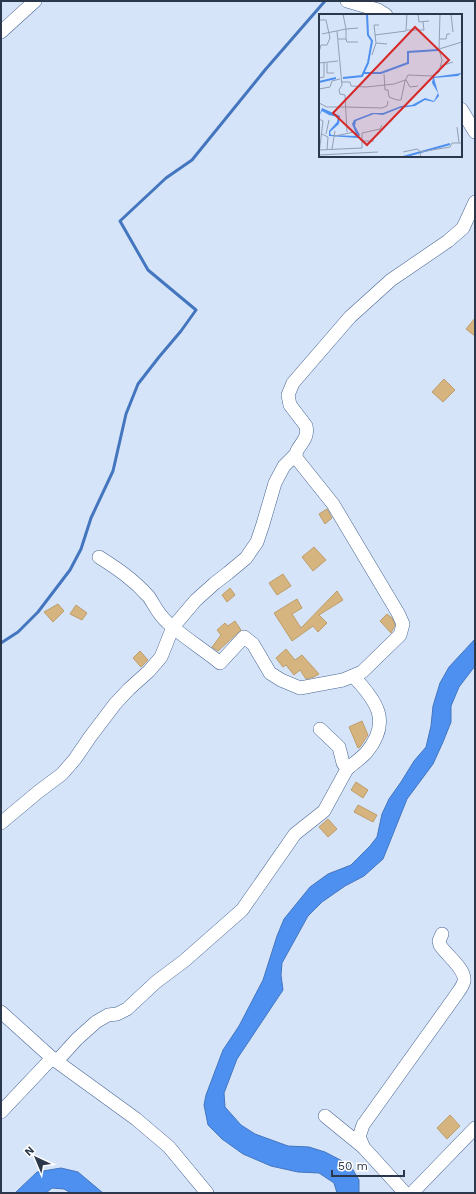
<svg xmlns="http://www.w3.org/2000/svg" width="476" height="1194" viewBox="0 0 476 1194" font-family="'Work Sans',sans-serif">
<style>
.water{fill:#4e90f0;stroke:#4476bf}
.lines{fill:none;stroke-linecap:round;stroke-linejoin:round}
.stream{stroke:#4476bf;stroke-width:3}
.building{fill:#d6b47f;stroke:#be9d69}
.minor-casing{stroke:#476592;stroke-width:14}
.minor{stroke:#fff;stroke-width:13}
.inset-river{fill:none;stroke:#4e90f0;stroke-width:2}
.inset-road{fill:none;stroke:#929fb4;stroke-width:1}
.view{fill:#d62828;fill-opacity:0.15;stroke:#d62828;stroke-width:2}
.inset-edge{fill:none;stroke:#2b384c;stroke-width:2}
</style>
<rect width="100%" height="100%" fill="#d6e4f9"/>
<g class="water">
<polygon points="475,639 475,666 459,687 451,706 451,722 443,742 433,764 407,799 383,859 364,876 345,886 322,902 308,916 282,963 281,975 283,990 237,1059 224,1093 225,1107 241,1125 255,1134 288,1146 309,1147 325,1152 350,1165 359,1180 359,1193 337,1193 334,1183 319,1173 298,1172 271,1166 243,1154 222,1139 208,1125 204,1105 206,1095 223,1050 239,1026 263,980 277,936 284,919 310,887 328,874 351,865 370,846 377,837 382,814 389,799 401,782 414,761 426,747 431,726 433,706 440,683 449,667"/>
<polygon points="61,1168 78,1172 103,1193 71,1193 64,1189 52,1188 46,1193 15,1193 37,1172"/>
</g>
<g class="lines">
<polyline class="stream" points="1,643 18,632 38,612 70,570 81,549 91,518 113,471 126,414 138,384 159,357 181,331 196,310 148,270 120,221 166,178 192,160 265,70 325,1"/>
</g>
<g class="building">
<polygon points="475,318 475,336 466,329"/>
<polygon points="444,379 455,390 443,402 432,392"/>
<polygon points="327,509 332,518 325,524 319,514"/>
<polygon points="314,547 326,560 313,571 302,557"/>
<polygon points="283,574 291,586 277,595 269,583"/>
<polygon points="230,588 235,595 227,602 222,595"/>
<polygon points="337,591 343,600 319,615 327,623 318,632 313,626 292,641 274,613 297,599 302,608 292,614 301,628"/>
<polygon points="58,604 64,611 53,622 44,612"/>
<polygon points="76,605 87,613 82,620 70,614"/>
<polygon points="387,614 392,618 395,625 391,633 380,621"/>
<polygon points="235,621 241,630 218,651 212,647 221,635 217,630 225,623 228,626"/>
<polygon points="286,649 295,660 302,655 319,674 314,677 306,679 300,670 294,675 286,665 283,667 276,658"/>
<polygon points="140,651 148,660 141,667 133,658"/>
<polygon points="362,721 368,735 360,747 358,748 349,727"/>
<polygon points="356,782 368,790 363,798 351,790"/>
<polygon points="358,805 377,815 373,822 354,812"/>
<polygon points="328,819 337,829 328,837 319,827"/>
<polygon points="450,1115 460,1126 447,1139 437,1128"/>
</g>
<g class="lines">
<g class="minor-casing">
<g id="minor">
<polyline points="347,1 378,10 386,15"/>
<polyline points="1,32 35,1"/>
<polyline points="461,109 475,132"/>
<path d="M99,557C118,569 134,580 149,597C155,606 158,614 167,622C183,637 203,649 220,663L244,637L253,644L270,673L281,680L300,688L343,680L362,672L400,635L403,624L398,613L333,504L297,459C292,447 310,443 306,426L290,405L288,395L293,383L350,317L391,280L448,241L463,228L475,202"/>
<path d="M347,769C353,764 360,759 366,753C392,722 377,701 353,676"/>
<polyline points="1,823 38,792 62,774 75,759 90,737 115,704 129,689 149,671 161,657 173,627 196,600 215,583 228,573 246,558 257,542 263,524 275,483 284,466 295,455"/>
<polyline points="1,1012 52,1058 136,1119 169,1147 207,1193"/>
<polyline points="57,1061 77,1039 96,1022 108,1015 117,1014 127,1009 156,982 184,961 242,910 295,834 324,811 347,769 343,763 339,747 320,729"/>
<polyline points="1,1112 52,1058"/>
<polyline points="325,1116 363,1147"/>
<path d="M405,1193L364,1148L359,1137L363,1125L454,998C457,993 463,987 464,981C466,969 446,955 440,945L439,941L442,934"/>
<polyline points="412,1193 475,1128"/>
</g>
</g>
<use href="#minor" class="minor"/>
</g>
<g transform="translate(319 14)">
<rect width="143" height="143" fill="#d6e4f9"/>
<path d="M143,59L139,62L115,64L120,82L115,88L106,86L96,92L81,94L64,101L55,100L37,107L36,112L41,121L39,124L10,122V117L18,108L19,103L10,101L3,97L0,102L3,94L21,102L20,110L11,118L12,121L38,122L33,110L35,106L53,99H64L82,92L93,91L106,84L115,87L119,79L113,69L114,63Z" fill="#4e90f0"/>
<path class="inset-river" d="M45,59H62L89,49V38L119,36M24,64L43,62L49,49L53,27L49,21L48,0M0,68L17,64M84,143L131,130"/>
<path class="inset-road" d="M99,0L100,8L110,7M132,0L134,18M0,6H7L11,24L8,31H2L0,38M88,16H105L104,8M18,17L23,71L20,76L21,80L26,81L28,118M3,20L27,15L24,0M56,21L87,17L88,0M19,25H27V15L39,14M27,25L28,28H39M120,25H127L128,20H131M57,29L55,11H60M120,35L143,28M53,41L57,29L68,30M0,49L19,47M8,49V59H15M122,52L134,48M65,60L66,76H69L70,83L78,86H82L86,67L89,61L113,62L120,58L123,46L120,35L121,0M0,64L5,63V49M87,66L91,73L99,72M22,68H31L32,72L47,73L75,70L86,66M0,75L11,73L13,67L21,65M0,89L8,93H27M27,93L63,94L68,92L69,87M0,105L4,107L0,140M138,113L140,129M3,120L9,123L8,136M7,120L10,106M16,122L35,118M43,127V119L61,115L63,111M13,135L16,117M0,136L43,134V127H55M84,138L98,135L102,138M0,141L59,138M101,143L102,138L107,137L131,133L133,129H143"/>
<path class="view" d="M96,13L130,46L48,131L14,99Z"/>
<rect width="143" height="143" class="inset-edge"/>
</g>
<rect width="476" height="1194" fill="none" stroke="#2b384c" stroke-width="4"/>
<g transform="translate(36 1158) rotate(316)" stroke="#ffffff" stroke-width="3" paint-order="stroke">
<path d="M0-3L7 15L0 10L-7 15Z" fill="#2b384c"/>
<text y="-6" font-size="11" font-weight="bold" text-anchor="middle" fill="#2b384c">N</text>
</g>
<path d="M332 1170v6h72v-6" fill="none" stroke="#2b384c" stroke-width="2"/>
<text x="338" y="1170" font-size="12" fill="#2b384c" stroke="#ffffff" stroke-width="3" paint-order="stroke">50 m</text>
</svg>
